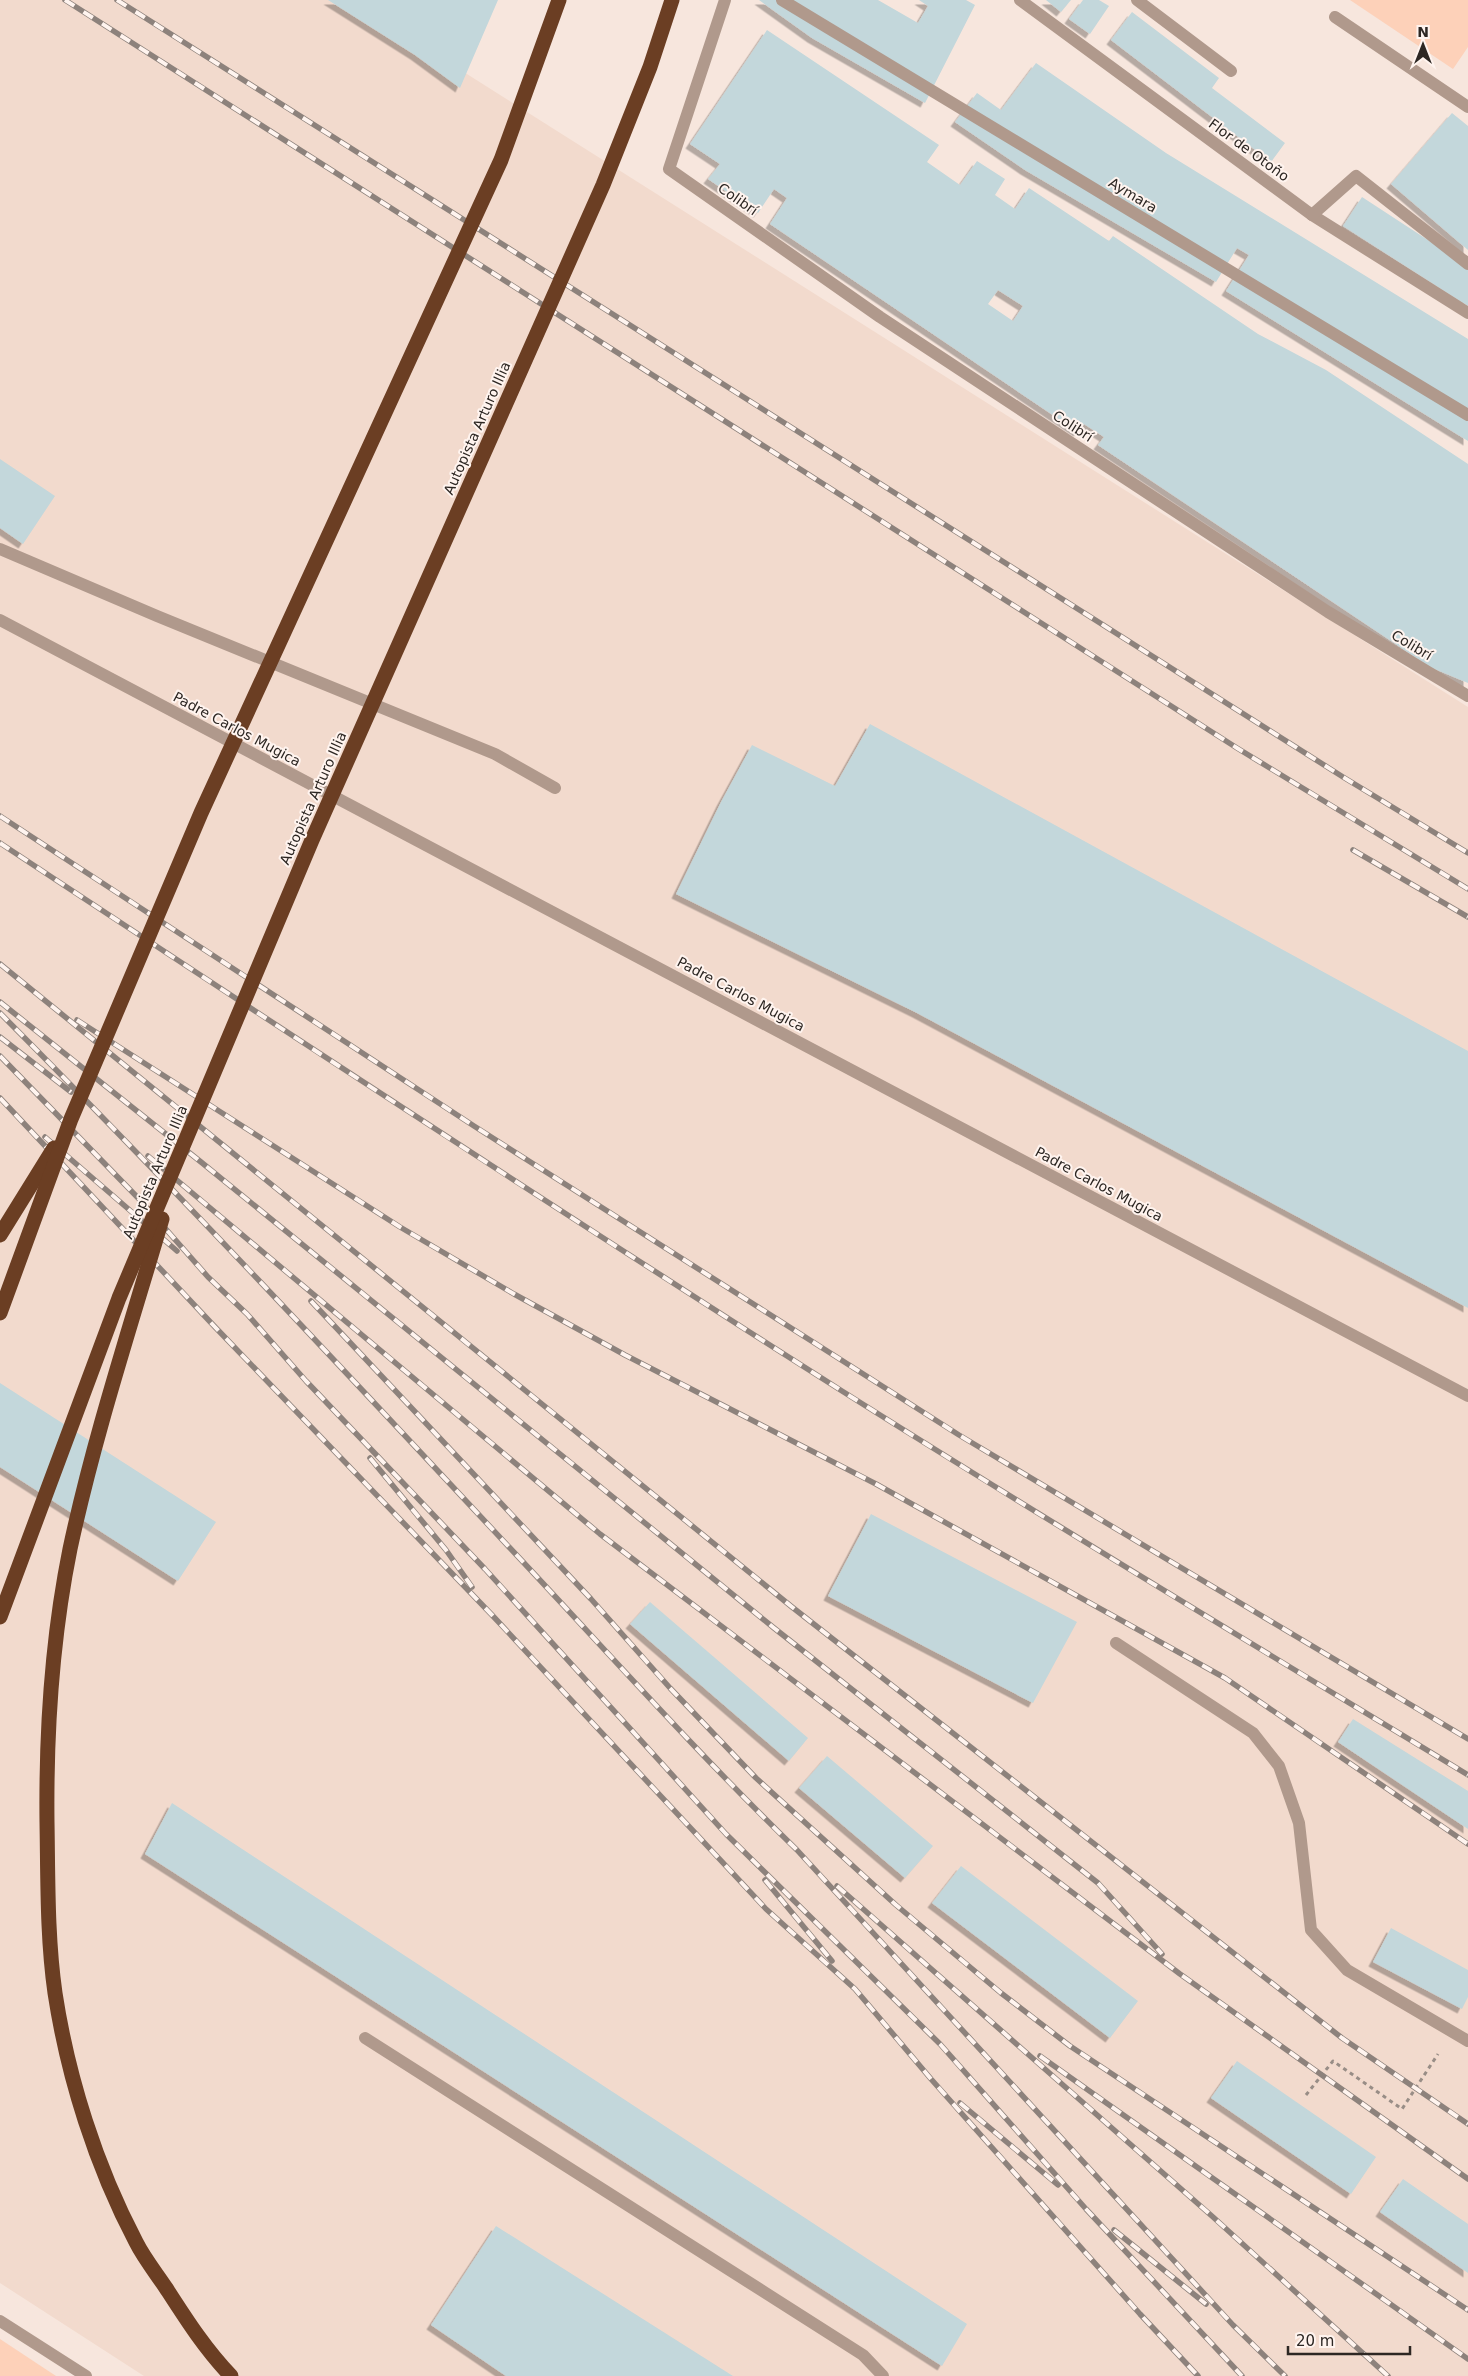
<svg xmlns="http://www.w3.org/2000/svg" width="1468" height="2376" viewBox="0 0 1468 2376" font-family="'DejaVu Sans',sans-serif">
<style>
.built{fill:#f2dacd}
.green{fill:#fdd1b9}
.building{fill:#c3d7db;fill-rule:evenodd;filter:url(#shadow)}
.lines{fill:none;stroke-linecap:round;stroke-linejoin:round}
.path{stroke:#988d86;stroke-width:3;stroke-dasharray:4 4;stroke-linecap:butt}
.service{stroke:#b0998c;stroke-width:12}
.minor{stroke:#b0998c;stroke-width:12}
.tertiary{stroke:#b0998c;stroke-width:12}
.rail-casing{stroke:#8d827c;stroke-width:5.5}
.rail{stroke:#fff4ef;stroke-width:4;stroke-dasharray:11;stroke-linecap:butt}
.motorway-bridge{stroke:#6b3e23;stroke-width:15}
.labels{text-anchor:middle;stroke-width:4;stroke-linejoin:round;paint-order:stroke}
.street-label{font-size:14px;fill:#2d2723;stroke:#fff4ef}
</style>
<defs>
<filter id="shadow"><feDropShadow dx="-4.5" dy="4.5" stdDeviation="0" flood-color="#0004"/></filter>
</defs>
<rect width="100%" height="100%" fill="#f7e6dd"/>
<polygon class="built" points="0,0 350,0 1468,707 1468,2376 144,2376 0,2283"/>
<g class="green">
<polygon points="1350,0 1468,0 1468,47 1453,69"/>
<polygon points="0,2339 56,2376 0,2376"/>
</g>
<g class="building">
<polygon points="328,0 498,0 460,88 415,55"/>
<polygon points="759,0 878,0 918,23 928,6 919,0 966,0 975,5 925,103 812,38"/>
<polygon points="1046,0 1071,0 1061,12"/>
<polygon points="1083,0 1099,0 1109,6 1090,34 1069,19"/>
<polygon points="1132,12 1219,78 1212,88 1285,143 1271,162 1111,40"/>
<path d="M767,30L939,145L927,162L960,185L977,161L1005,179L995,195L1015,209L1029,188L1109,241L1113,236L1258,334L1326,370L1468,464V683L1430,667L1098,445L1104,437L1084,424L1078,432L770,224L787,198L774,189L758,213L708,179L720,164L690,144ZM998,290L1023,306L1013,321L988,304Z"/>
<polygon points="1036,63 1166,153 1468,339 1468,441 1226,291 1249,255 1237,248 1216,282 1025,170 955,122 977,93 1001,110"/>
<polygon points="1452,113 1468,126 1468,250 1391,184"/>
<polygon points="1362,197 1434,244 1468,269 1468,306 1343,226"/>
<polygon points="0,459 55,496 23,544 0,528"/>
<polygon points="870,724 1468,1051 1468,1308 917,1013 676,894 721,802 752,745 835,786"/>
<polygon points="0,1383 216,1522 178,1581 0,1467"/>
<polygon points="871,1514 1077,1622 1033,1703 828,1596"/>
<polygon points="650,1602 808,1738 789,1761 630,1624"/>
<polygon points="1353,1719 1468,1791 1468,1829 1338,1742"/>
<polygon points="827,1756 933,1846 905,1878 799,1788"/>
<polygon points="172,1803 967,2324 942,2366 145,1854"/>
<polygon points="961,1866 1138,2001 1110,2038 932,1903"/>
<polygon points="1391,1928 1468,1970 1468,1997 1462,2009 1373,1962"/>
<polygon points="1237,2061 1376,2157 1351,2194 1211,2098"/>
<polygon points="1403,2179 1468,2224 1468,2273 1380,2212"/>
<polygon points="496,2226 733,2376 506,2376 431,2325"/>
</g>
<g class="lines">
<polyline class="path" points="1306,2095 1333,2061 1402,2109 1438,2054"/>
<g class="service">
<polyline points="0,549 157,616 495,754 555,788"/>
<polyline points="1116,1643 1253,1733 1279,1766 1299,1823 1311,1930 1347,1970 1468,2041"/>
<polyline points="365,2038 863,2355 883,2376"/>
</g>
<g class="minor">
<polyline points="725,0 669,169 880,317 1328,612 1468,696"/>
<polyline points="782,0 1468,415"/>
<polyline points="1020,0 1312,215 1468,313"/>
<polyline points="1137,0 1231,71"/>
<polyline points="1335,17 1468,107"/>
<polyline points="1312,215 1356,176 1468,264"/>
<polyline points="0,2321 86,2376"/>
</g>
<polyline class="tertiary" points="0,620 1468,1396"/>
<g class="rail-casing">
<g id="rail">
<polyline points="65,0 1237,748 1468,889"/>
<polyline points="117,0 1343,777 1468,853"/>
<polyline points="0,816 474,1126 959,1435 1468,1739"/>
<path d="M0,843C280,1028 560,1212 842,1391C1049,1522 1259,1648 1468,1775"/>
<polyline points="1353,850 1468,917"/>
<polyline points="0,964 792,1607 1342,2038 1468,2124"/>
<polyline points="0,1002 201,1162 774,1628 1098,1883 1162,1954"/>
<path d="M0,1013C173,1187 341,1367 509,1547C604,1648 697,1753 797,1850L1233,2325L1285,2376"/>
<polyline points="77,1020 400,1227 514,1294 625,1355 876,1484 1225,1678 1468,1844"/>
<polyline points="0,1037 71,1092"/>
<polyline points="0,1056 142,1202 208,1277 247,1314 306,1381 485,1569 726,1834 940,2044 1086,2209 1242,2376"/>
<polyline points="0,1098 215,1327 492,1615 766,1909 855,1989 931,2079 1140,2314 1198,2376"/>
<polyline points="45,1137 177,1251"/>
<polyline points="148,1156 600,1534 1180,1974 1468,2179"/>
<polyline points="311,1301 591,1599 670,1688 756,1778 896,1905 1001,1993 1070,2046 1468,2310"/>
<polyline points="370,1458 446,1550 472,1587"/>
<polyline points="765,1880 832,1961"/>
<polyline points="837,1886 1213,2217 1388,2376"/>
<polyline points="1040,2056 1468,2359"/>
<polyline points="960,2103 1058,2185"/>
<polyline points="1114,2230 1206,2304"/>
</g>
</g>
<use href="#rail" class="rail"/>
<g class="motorway-bridge">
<path d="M162,1219C130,1328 94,1437 70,1549C52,1638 46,1731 47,1822C48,1879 47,1937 55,1993C68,2078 96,2166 136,2242C144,2258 156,2273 166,2288C186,2319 205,2349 231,2376"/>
<polyline points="0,1235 54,1148"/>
<polyline points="0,1313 71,1119 201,813 501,160 559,0"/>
<polyline points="0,1617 119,1298 312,840 603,185 650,67 672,0"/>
</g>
</g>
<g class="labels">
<g class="street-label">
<text transform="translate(1249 150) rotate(36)" y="5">Flor de Otoño</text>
<text transform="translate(1133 195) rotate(31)" y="5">Aymara</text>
<text transform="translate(738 199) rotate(35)" y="5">Colibrí</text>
<text transform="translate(1073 426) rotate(33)" y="5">Colibrí</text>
<text transform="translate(477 428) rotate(-66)" y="5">Autopista Arturo Illia</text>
<text transform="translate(1412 645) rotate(31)" y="5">Colibrí</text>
<text transform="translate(237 729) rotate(28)" y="5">Padre Carlos Mugica</text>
<text transform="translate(313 798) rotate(-66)" y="5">Autopista Arturo Illia</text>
<text transform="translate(741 994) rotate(28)" y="5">Padre Carlos Mugica</text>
<text transform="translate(155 1172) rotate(-67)" y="5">Autopista Arturo Illia</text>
<text transform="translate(1099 1184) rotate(28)" y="5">Padre Carlos Mugica</text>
</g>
</g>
<g transform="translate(1423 45)" stroke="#fff4ef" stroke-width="4" paint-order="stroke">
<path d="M0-4L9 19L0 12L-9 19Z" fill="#2d2723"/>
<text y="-8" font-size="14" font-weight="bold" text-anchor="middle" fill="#2d2723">N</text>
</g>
<path d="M1288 2346v8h122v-8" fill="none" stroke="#2d2723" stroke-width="2.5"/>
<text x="1296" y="2346" font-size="15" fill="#2d2723" stroke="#fff4ef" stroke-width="4" paint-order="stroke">20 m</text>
</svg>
